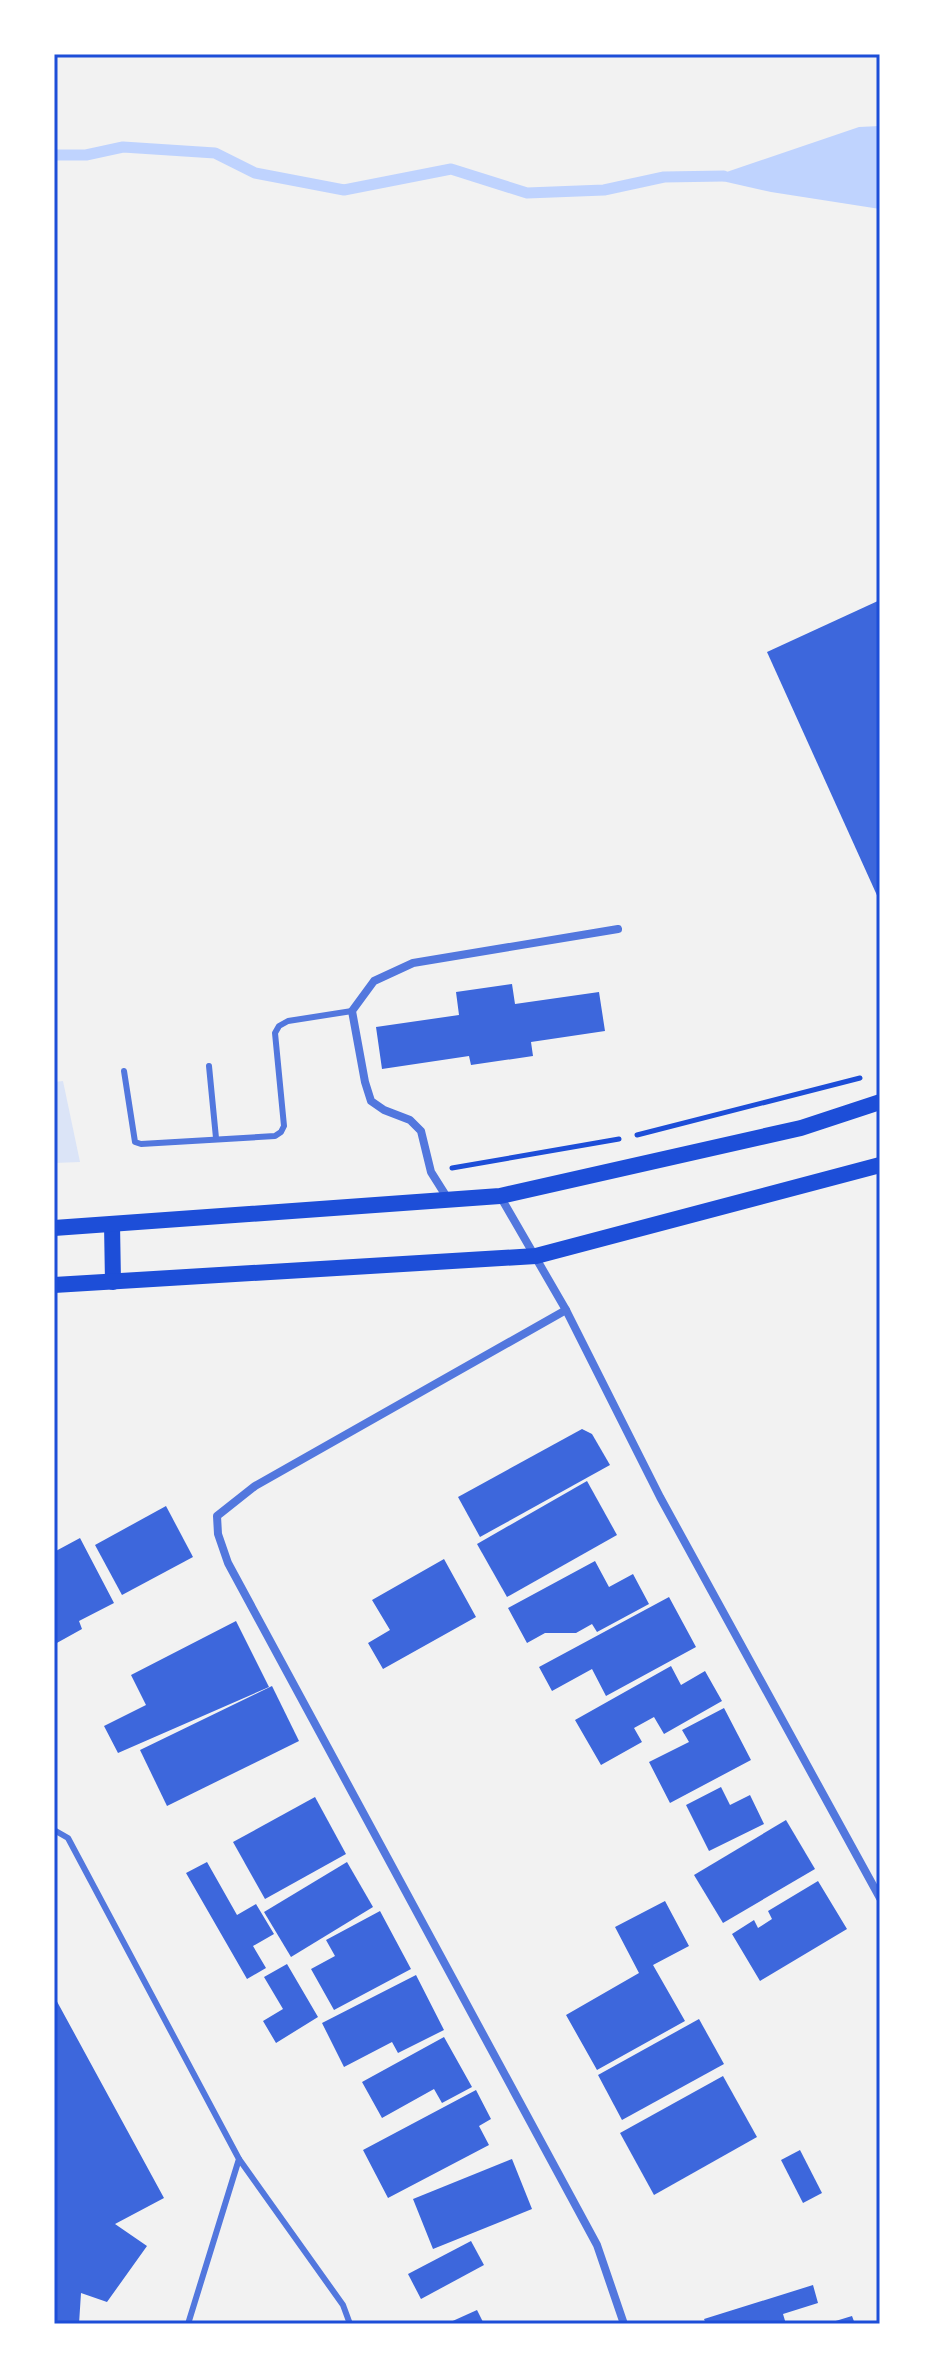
<svg xmlns="http://www.w3.org/2000/svg" width="934" height="2378" viewBox="0 0 934 2378" font-family="Cabin,sans-serif">
<style>
.green{fill:#dbe4f7}
.water{fill:#bfd3fe}
.lines{fill:none;stroke-linecap:round;stroke-linejoin:round}
.stream{stroke:#bfd3fe;stroke-width:11}
.building{fill:#3d67dc}
.path{stroke:#1d4ed8;stroke-width:5}
.service{stroke:#5277de;stroke-width:6}
.minor{stroke:#5277de;stroke-width:8}
.secondary{stroke:#1d4ed8;stroke-width:16}
.neatline{fill:none;stroke:#1d4ed8;stroke-width:3}
</style>
<rect width="100%" height="100%" fill="#f2f2f2"/>
<polygon class="green" points="63,1081 80,1162 54,1163 54,1082"/>
<polygon class="water" points="880,126 880,209 771,192 709,178 859,127"/>
<g class="lines">
<polyline class="stream" points="54,155 86,155 123,147 215,153 255,173 344,190 451,169 527,193 604,190 664,177 724,176"/>
</g>
<g class="building">
<polygon points="880,600 880,902 767,652"/>
<polygon points="512,984 515,1004 599,992 605,1031 531,1042 533,1056 471,1065 469,1056 382,1069 376,1027 459,1015 456,992"/>
<polygon points="582,1429 592,1434 610,1465 480,1537 458,1497"/>
<polygon points="587,1481 617,1535 507,1597 477,1544"/>
<polygon points="166,1506 193,1557 122,1595 95,1545"/>
<polygon points="80,1538 114,1603 79,1621 82,1629 55,1644 54,1552"/>
<polygon points="444,1559 476,1617 383,1669 368,1643 390,1630 372,1600"/>
<polygon points="595,1561 609,1587 633,1574 649,1604 597,1632 592,1624 576,1633 545,1633 527,1643 508,1608"/>
<polygon points="669,1597 696,1647 606,1696 592,1669 552,1691 539,1667"/>
<polygon points="236,1621 269,1687 118,1753 104,1726 146,1705 131,1675"/>
<polygon points="671,1666 681,1685 705,1671 722,1701 664,1734 654,1717 634,1728 642,1742 601,1765 575,1720"/>
<polygon points="272,1686 299,1741 167,1806 140,1750"/>
<polygon points="724,1708 751,1760 670,1803 649,1762 689,1742 682,1730"/>
<polygon points="721,1787 730,1805 750,1795 764,1824 709,1851 686,1805"/>
<polygon points="315,1797 346,1854 265,1899 233,1842"/>
<polygon points="786,1820 815,1869 723,1923 694,1875"/>
<polygon points="207,1862 237,1915 256,1904 274,1934 253,1946 266,1968 247,1979 186,1873"/>
<polygon points="347,1862 373,1907 291,1957 264,1912"/>
<polygon points="818,1881 847,1929 760,1981 732,1934 754,1920 758,1928 772,1919 768,1911"/>
<polygon points="665,1901 689,1946 653,1965 685,2021 597,2070 566,2015 639,1973 615,1927"/>
<polygon points="380,1911 411,1969 334,2010 311,1969 335,1956 326,1940"/>
<polygon points="287,1964 318,2017 276,2043 263,2021 283,2009 264,1977"/>
<polygon points="416,1975 444,2030 398,2053 392,2042 344,2067 322,2023"/>
<polygon points="54,1996 164,2198 115,2224 147,2246 107,2302 81,2293 79,2324 54,2324"/>
<polygon points="699,2019 724,2064 622,2120 598,2075"/>
<polygon points="444,2037 472,2087 442,2103 434,2089 382,2118 362,2082"/>
<polygon points="723,2076 757,2137 654,2195 620,2133"/>
<polygon points="476,2090 491,2119 479,2126 489,2145 388,2198 363,2150"/>
<polygon points="800,2150 822,2193 803,2203 781,2160"/>
<polygon points="512,2159 532,2209 433,2249 413,2199"/>
<polygon points="471,2241 484,2265 421,2299 408,2274"/>
<polygon points="813,2285 818,2303 783,2314 786,2324 706,2324 704,2319"/>
<polygon points="477,2310 484,2324 446,2324"/>
<polygon points="852,2316 855,2324 829,2324 829,2323"/>
</g>
<g class="lines">
<g class="path">
<polyline points="637,1135 860,1078"/>
<polyline points="452,1168 619,1139"/>
</g>
<g class="service">
<polyline points="209,1066 216,1138"/>
<polyline points="124,1071 135,1142 141,1144 275,1136 281,1132 284,1126 275,1033 279,1026 288,1021 352,1011"/>
<polyline points="54,1830 68,1838 239,2159 188,2324"/>
<polyline points="239,2159 343,2305 350,2324"/>
</g>
<g class="minor">
<polyline points="500,1196 566,1310 660,1497 880,1898"/>
<polyline points="448,1199 431,1172 421,1131 410,1120 384,1110 371,1101 365,1082 352,1011 374,981 413,963 618,929"/>
<polyline points="566,1310 255,1486 217,1516 218,1534 228,1563 597,2245 624,2324"/>
</g>
<g class="secondary">
<polyline points="112,1224 113,1282"/>
<polyline points="54,1228 500,1196 801,1128 880,1102"/>
<polyline points="54,1285 536,1256 880,1165"/>
</g>
</g>
<rect width="934" height="2378" fill="none" stroke="#ffffff" stroke-width="112"/>
<rect x="56" y="56" width="822" height="2266" class="neatline"/>
</svg>
